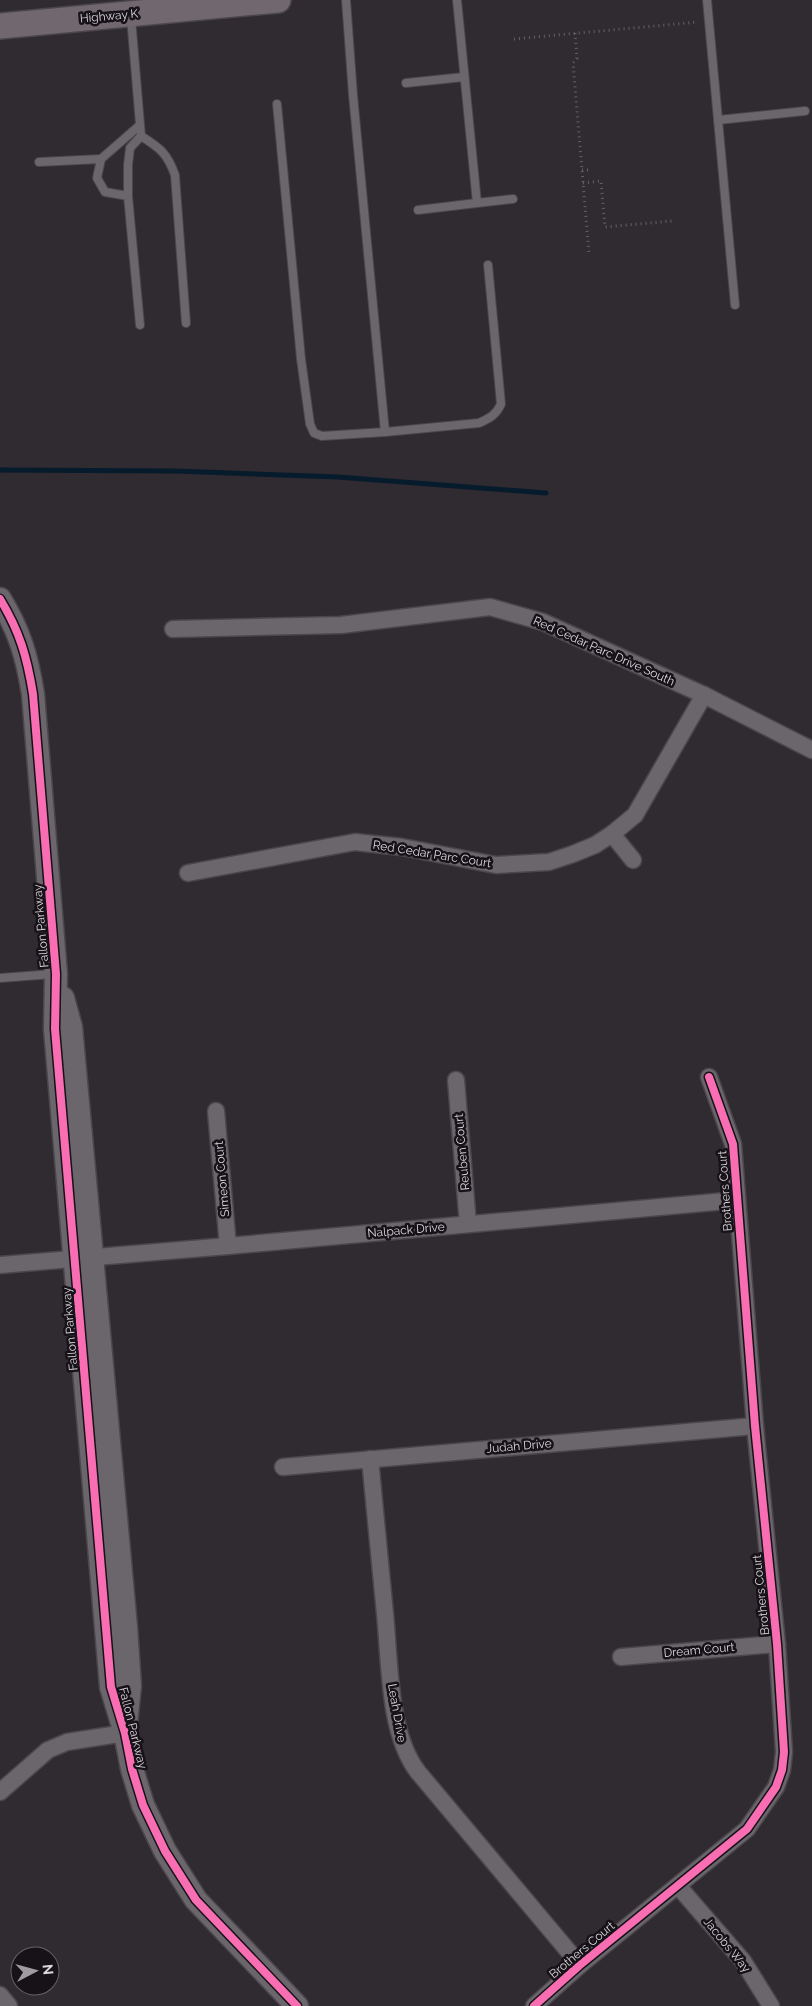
<svg xmlns="http://www.w3.org/2000/svg" width="812" height="2006" viewBox="0 0 812 2006" font-family="Raleway,sans-serif">
<style>
.lines{fill:none;stroke-linecap:round;stroke-linejoin:round}
.stream{stroke:#061b2c;stroke-width:5}
.lane-casing{stroke:#4b464c;stroke-width:10}
.street-casing{stroke:#4b464c;stroke-width:19}
.secondary-casing{stroke:#4b464c;stroke-width:25}
.primary-casing{stroke:#4b464c;stroke-width:28}
.path{stroke:#666167;stroke-width:3;stroke-dasharray:1 4;stroke-linecap:butt}
.lane{stroke:#6b666c;stroke-width:8}
.street{stroke:#6b666c;stroke-width:16}
.secondary{stroke:#6b666c;stroke-width:22}
.primary{stroke:#71676f;stroke-width:25}
.cycleway-casing{stroke:#171218;stroke-width:11}
.cycleway{stroke:#f96db3;stroke-width:8}
.labels{text-anchor:middle;stroke-width:5;stroke-linejoin:round;paint-order:stroke}
.street-label{font-size:12px;fill:#dcd6de;stroke:#171218}
</style>
<rect width="100%" height="100%" fill="#302a31"/>
<g class="lines">
<polyline class="stream" points="0,470 175,471 338,477 546,493"/>
<g class="lane-casing">
<g id="lane">
<path d="M346,0L353,95L385,432L479,423C490,418 496,415 501,404L488,265"/>
<polyline points="457,0 477,203 513,199"/>
<polyline points="707,0 735,305"/>
<path d="M131,18L141,136C160,148 167,153 175,175L186,323"/>
<polyline points="406,83 464,77"/>
<polyline points="277,104 301,359 310,424 314,433 322,436 385,432"/>
<polyline points="718,120 805,111"/>
<polyline points="39,162 101,159"/>
<polyline points="128,196 105,192 97,178 101,159 140,125"/>
<polyline points="418,210 477,203"/>
<polyline points="140,325 128,196 128,165 130,148 141,136"/>
<polyline points="0,978 53,974"/>
</g>
</g>
<g class="street-casing">
<g id="street">
<polyline points="173,629 341,625 490,607 543,622 704,695 812,750"/>
<polyline points="612,834 633,860"/>
<polyline points="188,873 355,842 402,847 496,865 549,862 573,854 595,845 612,834 635,815 704,695"/>
<polyline points="456,1080 468,1224"/>
<polyline points="216,1111 228,1246"/>
<polyline points="0,1265 228,1246 737,1200"/>
<path d="M370,1459C375,1511 380,1562 385,1614C390,1662 388,1733 418,1772L580,1965"/>
<polyline points="283,1467 755,1426"/>
<polyline points="621,1657 777,1644"/>
<polyline points="0,1792 48,1750 67,1742 125,1733"/>
<polyline points="678,1886 743,1961 771,2006"/>
<polyline points="0,1995 9,2006"/>
<polyline points="534,2006 580,1965 747,1829 776,1787 782,1770 784,1752 777,1644 755,1426 733,1144 709,1077"/>
</g>
</g>
<g class="secondary-casing">
<g id="secondary">
<path d="M0,599C20,632 27,657 33,694L56,974L55,1029L111,1687L125,1733L132,1769L143,1805L165,1851L196,1900L297,2006"/>
<polyline points="63,998 71,1027 126,1627 130,1686 126,1724"/>
</g>
</g>
<g class="primary-casing">
<polyline id="primary" points="0,26 278,0"/>
</g>
<g class="path">
<polyline points="575,33 577,58 573,63 589,254"/>
<polyline points="514,39 698,22"/>
<polyline points="582,170 588,170"/>
<polyline points="583,183 601,181 605,227 672,221"/>
</g>
<use href="#lane" class="lane"/>
<use href="#street" class="street"/>
<use href="#secondary" class="secondary"/>
<use href="#primary" class="primary"/>
<g class="cycleway-casing">
<g id="cycleway">
<path d="M0,599C20,632 27,657 33,694L56,974L55,1029L111,1687L125,1733L132,1769L143,1805L165,1851L196,1900L297,2006"/>
<polyline points="534,2006 580,1965 747,1829 776,1787 782,1770 784,1752 777,1644 755,1426 733,1144 709,1077"/>
</g>
</g>
<use href="#cycleway" class="cycleway"/>
</g>
<g class="labels">
<g class="street-label">
<text transform="translate(109 16) rotate(-5)" y="4">Highway K</text>
<text transform="translate(604 651) rotate(24)" y="4">Red Cedar Parc Drive South</text>
<text transform="translate(432 854) rotate(9)" y="4">Red Cedar Parc Court</text>
<text transform="translate(41 926) rotate(-95)" y="4">Fallon Parkway</text>
<text transform="translate(462 1152) rotate(-95)" y="4">Reuben Court</text>
<text transform="translate(222 1179) rotate(-95)" y="4">Simeon Court</text>
<text transform="translate(725 1191) rotate(-94)" y="4">Brothers Court</text>
<text transform="translate(406 1230) rotate(-5)" y="4">Nalpack Drive</text>
<text transform="translate(70 1329) rotate(-95)" y="4">Fallon Parkway</text>
<text transform="translate(519 1446) rotate(-5)" y="4">Judah Drive</text>
<text transform="translate(761 1595) rotate(-96)" y="4">Brothers Court</text>
<text transform="translate(699 1650) rotate(-5)" y="4">Dream Court</text>
<text transform="translate(397 1713) rotate(80)" y="4">Leah Drive</text>
<text transform="translate(133 1728) rotate(76)" y="4">Fallon Parkway</text>
<text transform="translate(727 1945) rotate(51)" y="4">Jacobs Way</text>
<text transform="translate(582 1950) rotate(-40)" y="4">Brothers Court</text>
</g>
</g>
<g transform="translate(35 1971) rotate(84)"><circle r="24" fill="#171218" stroke="#666067"/>
<path d="M0-4L9 19L0 12L-9 19Z" fill="#a09aa1"/>
<text y="-8" font-size="14" font-weight="bold" text-anchor="middle" fill="#dcd6de">N</text>
</g>
</svg>
